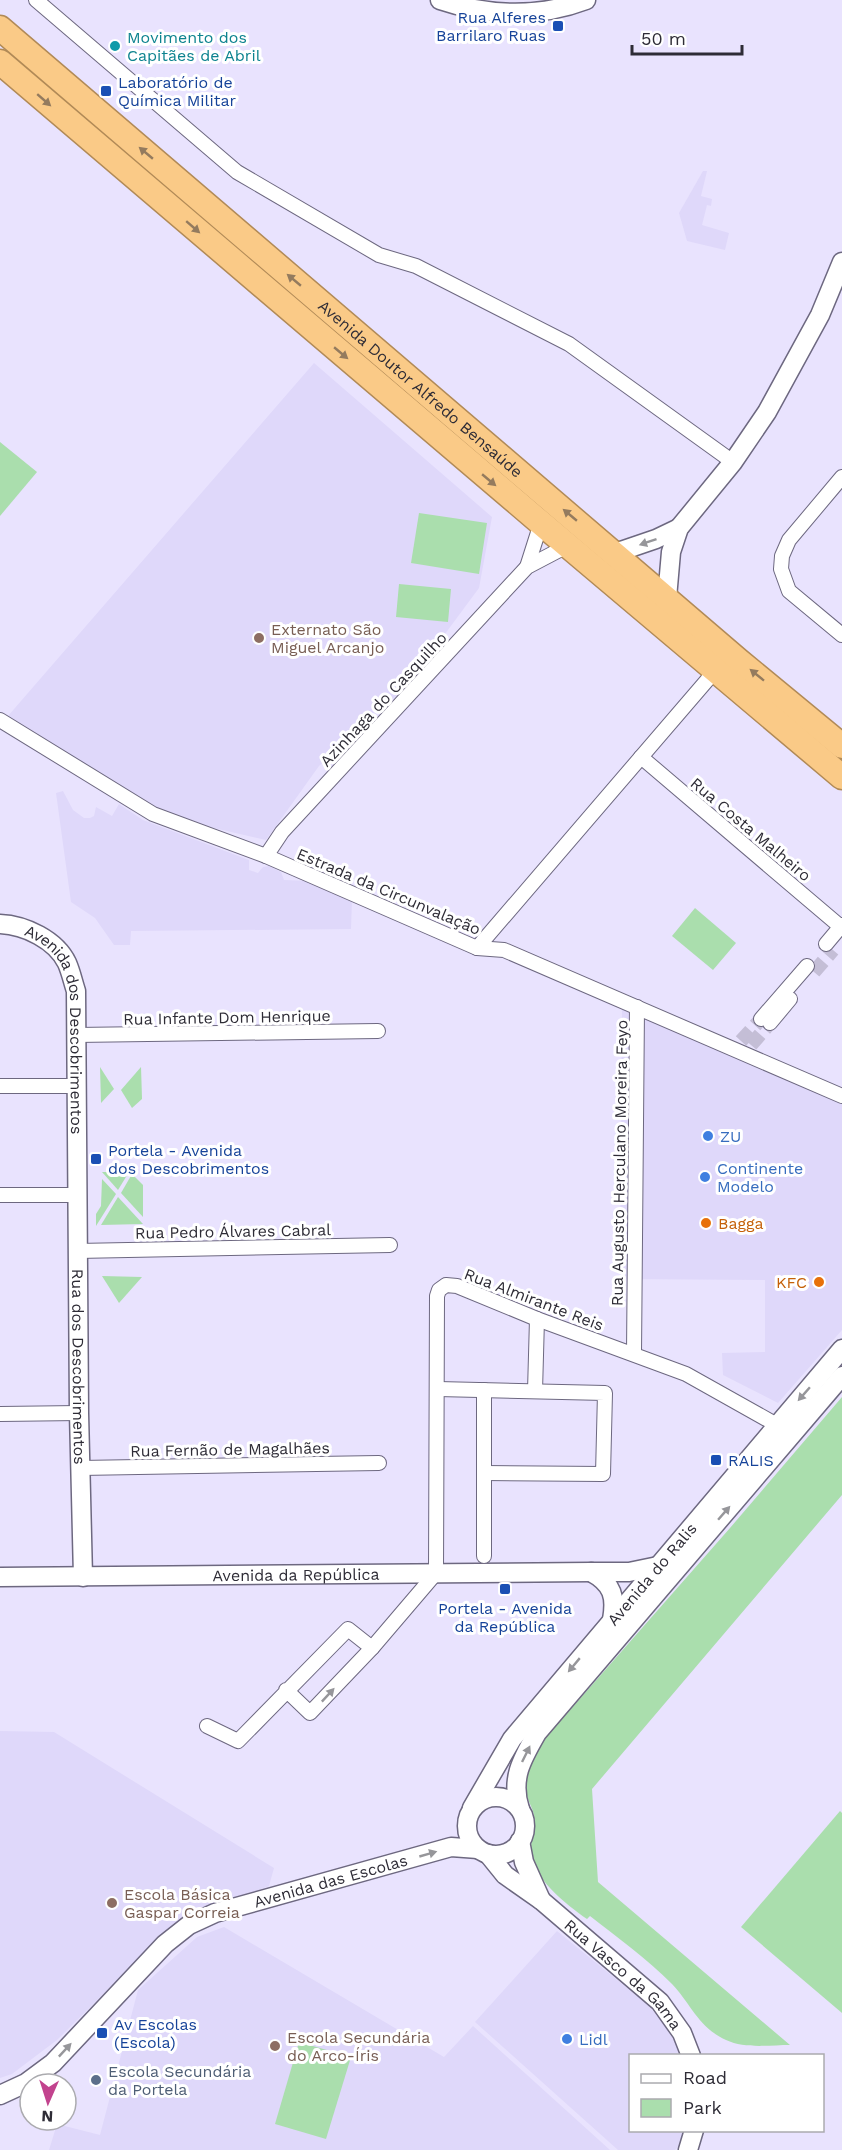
<svg xmlns="http://www.w3.org/2000/svg" width="842" height="2150" viewBox="0 0 842 2150" font-family="'Work Sans',sans-serif">
<style>
.built{fill:#dfd8fa}
.green{fill:#aadead}
.lines{fill:none;stroke-linecap:round;stroke-linejoin:round}
.minor-tunnel{stroke:#c4bed6;stroke-width:14;stroke-dasharray:14 7;stroke-linecap:butt}
.minor-casing{stroke:#6d6880;stroke-width:16}
.tertiary-casing{stroke:#6d6880;stroke-width:21}
.trunk-casing{stroke:#b18a57;stroke-width:27}
.minor{stroke:#fff;stroke-width:14}
.tertiary{stroke:#fff;stroke-width:18}
.trunk{stroke:#faca87;stroke-width:24}
.oneway{fill:#947b5e}
.oneway2{fill:#96969a}
.transit-dot{fill:#1a4fb4;stroke:#fff;stroke-width:2}
.culture-dot{fill:#0f9aa8;stroke:#fff;stroke-width:2}
.education-dot{fill:#8d6e63;stroke:#fff;stroke-width:2}
.shop-dot{fill:#3f7fe0;stroke:#fff;stroke-width:2}
.food-dot{fill:#e8710a;stroke:#fff;stroke-width:2}
.service-dot{fill:#5c6f8a;stroke:#fff;stroke-width:2}
.labels{text-anchor:middle;stroke-width:6;stroke-linejoin:round;paint-order:stroke}
.transit-label{font-size:16px;fill:#164399;stroke:#fff;text-anchor:start}
.culture-label{font-size:16px;fill:#0d838f;stroke:#fff;text-anchor:start}
.street-label{font-size:16px;fill:#2e2c36;stroke:#fff}
.education-label{font-size:16px;fill:#785e54;stroke:#fff;text-anchor:start}
.shop-label{font-size:16px;fill:#366cbe;stroke:#fff;text-anchor:start}
.food-label{font-size:16px;fill:#c56008;stroke:#fff;text-anchor:start}
.service-label{font-size:16px;fill:#4e5e75;stroke:#fff;text-anchor:start}
</style>
<rect width="100%" height="100%" fill="#e9e3fe"/>
<g class="built">
<polygon points="703,171 707,171 701,196 712,199 711,206 707,205 702,225 729,233 725,250 687,241 679,213"/>
<polygon points="314,363 492,517 479,588 405,688 319,766 266,840 158,815 8,716"/>
<polygon points="63,791 73,810 84,818 90,818 94,816 96,807 112,816 119,804 143,820 249,860 249,870 258,873 263,867 269,866 281,872 284,880 309,881 352,899 351,929 131,931 130,945 114,945 95,918 71,902 56,793"/>
<polygon points="622,1006 842,1103 842,1330 778,1403 723,1375 722,1353 765,1352 765,1280 620,1279"/>
<polygon points="0,1731 54,1732 274,1868 269,1886 178,1920 57,2040 12,2074 0,2078"/>
<polygon points="224,1927 444,2057 473,2026 610,2150 49,2150 57,2124 100,2135 138,1990 197,1937"/>
<polygon points="557,1931 648,2005 662,2022 678,2047 680,2055 630,2056 630,2130 684,2131 679,2146 675,2150 618,2150 475,2022"/>
</g>
<g class="green">
<polygon points="0,442 37,472 0,516"/>
<polygon points="419,513 487,523 479,574 411,563"/>
<polygon points="399,584 451,589 448,622 396,617"/>
<polygon points="695,908 736,943 713,970 672,936"/>
<polygon points="100,1067 114,1089 101,1103"/>
<polygon points="141,1067 142,1099 132,1108 121,1090"/>
<polygon points="102,1172 129,1172 118,1190"/>
<polygon points="132,1174 143,1185 143,1217 121,1193"/>
<polygon points="102,1179 116,1194 96,1226 96,1214 101,1206"/>
<polygon points="118,1197 143,1224 101,1225"/>
<polygon points="102,1276 142,1277 119,1303"/>
<path d="M842,1397V1495L592,1789L598,1882L790,2045C769,2045 745,2049 726,2040C698,2027 691,2004 672,1984C647,1959 617,1937 590,1916L587,1919C566,1904 530,1877 531,1848C531,1837 536,1830 534,1816C533,1807 526,1799 526,1790C524,1771 538,1749 548,1735L730,1528Z"/>
<polygon points="840,1811 842,1813 842,2013 741,1927"/>
<polygon points="299,2042 351,2057 326,2139 275,2124"/>
</g>
<g class="lines">
<g class="minor-tunnel">
<polyline points="814,972 833,950"/>
<polyline points="741,1041 761,1019"/>
<polyline points="751,1045 770,1023"/>
</g>
<g class="minor-casing">
<g id="minor">
<polyline points="36,0 237,172 379,255 416,266 569,344 733,462"/>
<polyline points="842,477 789,540 782,556 781,569 789,591 842,635"/>
<polyline points="527,567 541,523"/>
<polyline points="0,720 153,814 266,856 477,948 504,950 842,1096"/>
<polyline points="641,757 842,928"/>
<polyline points="266,856 282,832 527,567 567,546"/>
<polyline points="826,944 842,925"/>
<polyline points="477,948 715,671"/>
<polyline points="761,1019 807,966"/>
<polyline points="770,1023 790,999"/>
<polyline points="76,1035 378,1031"/>
<polyline points="0,1086 76,1086"/>
<polyline points="0,1195 76,1195"/>
<polyline points="77,1251 390,1245"/>
<polyline points="634,1354 637,1007"/>
<polyline points="438,1389 605,1393 603,1474 484,1473"/>
<polyline points="484,1390 484,1556"/>
<polyline points="535,1391 537,1319"/>
<polyline points="0,1414 79,1413"/>
<polyline points="80,1468 379,1463"/>
<polyline points="372,1648 436,1573 437,1296 439,1290 446,1285 457,1286 537,1319 686,1374 777,1425"/>
<polyline points="207,1726 238,1741 348,1629 372,1648 310,1713 286,1690"/>
</g>
</g>
<g class="tertiary-casing">
<g id="tertiary">
<path d="M440,0C487,16 539,18 586,0"/>
<polyline points="615,553 656,539 679,528"/>
<polyline points="667,598 671,552 679,528 733,462 767,412 820,315 842,262"/>
<path id="s1" d="M0,924C25,925 56,940 67,963C71,972 73,982 76,991L79,1413L83,1577"/>
<path d="M591,1572C613,1584 616,1597 612,1620"/>
<path id="s2" d="M0,1577L591,1572H629L658,1566"/>
<circle cx="496" cy="1826" r="29"/>
<path id="s3" d="M472,1808L512,1739L842,1349"/>
<path d="M520,1809C510,1779 522,1759 537,1733L842,1376"/>
<polyline points="520,1841 524,1862 541,1900"/>
<path id="s4" d="M488,1854L505,1875L542,1901L660,2002L682,2033L691,2056"/>
<path id="s5" d="M0,2095L26,2083L53,2063L165,1944L189,1925L215,1913L451,1847L478,1849"/>
<polyline points="688,2150 694,2130"/>
</g>
</g>
<g class="trunk-casing">
<g id="trunk">
<path id="s6" d="M0,28L739,661L842,746"/>
<polyline points="0,62 541,523 842,777"/>
</g>
</g>
<use href="#minor" class="minor"/>
<use href="#tertiary" class="tertiary"/>
<use href="#trunk" class="trunk"/>
</g>
<defs><path id="oneway-solid" d="M-6-.8H1V-3.2L6.5 0L1 3.2V.8H-6Z" transform="scale(1.5)"/></defs>
<g class="oneway">
<use href="#oneway-solid" transform="translate(44 100) rotate(41)"/>
<use href="#oneway-solid" transform="translate(146 153) rotate(-140)"/>
<use href="#oneway-solid" transform="translate(193 227) rotate(41)"/>
<use href="#oneway-solid" transform="translate(294 280) rotate(-140)"/>
<use href="#oneway-solid" transform="translate(341 353) rotate(40)"/>
<use href="#oneway-solid" transform="translate(489 480) rotate(40)"/>
<use href="#oneway-solid" transform="translate(570 515) rotate(-140)"/>
<use href="#oneway-solid" transform="translate(757 675) rotate(-141)"/>
</g>
<g class="oneway2">
<use href="#oneway-solid" transform="translate(648 542) rotate(161)"/>
<use href="#oneway-solid" transform="translate(804 1394) rotate(131)"/>
<use href="#oneway-solid" transform="translate(724 1513) rotate(-49)"/>
<use href="#oneway-solid" transform="translate(574 1665) rotate(130)"/>
<use href="#oneway-solid" transform="translate(328 1695) rotate(-47)"/>
<use href="#oneway-solid" transform="translate(526 1754) rotate(-64)"/>
<use href="#oneway-solid" transform="translate(428 1854) rotate(-16)"/>
<use href="#oneway-solid" transform="translate(65 2050) rotate(-47)"/>
</g>
<g class="transit-dot">
<rect x="552" y="20" width="12" height="12" rx="3"/>
<rect x="100" y="85" width="12" height="12" rx="3"/>
<rect x="90" y="1153" width="12" height="12" rx="3"/>
<rect x="710" y="1454" width="12" height="12" rx="3"/>
<rect x="499" y="1583" width="12" height="12" rx="3"/>
<rect x="96" y="2027" width="12" height="12" rx="3"/>
</g>
<circle class="culture-dot" cx="115" cy="46" r="6"/>
<g class="education-dot">
<circle cx="259" cy="638" r="6"/>
<circle cx="112" cy="1903" r="6"/>
<circle cx="275" cy="2046" r="6"/>
</g>
<g class="shop-dot">
<circle cx="708" cy="1136" r="6"/>
<circle cx="705" cy="1177" r="6"/>
<circle cx="567" cy="2039" r="6"/>
</g>
<g class="food-dot">
<circle cx="706" cy="1223" r="6"/>
<circle cx="819" cy="1282" r="6"/>
</g>
<circle class="service-dot" cx="96" cy="2080" r="6"/>
<g class="labels">
<g class="transit-label">
<text x="546" y="23" text-anchor="end">Rua Alferes<tspan x="546" dy="18">Barrilaro Ruas</tspan></text>
<text x="118" y="88">Laboratório de<tspan x="118" dy="18">Química Militar</tspan></text>
<text x="108" y="1156">Portela - Avenida<tspan x="108" dy="18">dos Descobrimentos</tspan></text>
<text x="728" y="1466">RALIS</text>
<text x="505" y="1614" text-anchor="middle">Portela - Avenida<tspan x="505" dy="18">da República</tspan></text>
<text x="114" y="2030">Av Escolas<tspan x="114" dy="18">(Escola)</tspan></text>
</g>
<g class="culture-label">
<text x="127" y="43">Movimento dos<tspan x="127" dy="18">Capitães de Abril</tspan></text>
</g>
<g class="street-label">
<text dy="6" stroke="none"><textPath href="#s6" startOffset="554">Avenida Doutor Alfredo Bensaúde</textPath></text>
<text transform="translate(383 699) rotate(-47)" y="6">Azinhaga do Casquilho</text>
<text transform="translate(751 829) rotate(40)" y="6">Rua Costa Malheiro</text>
<text transform="translate(389 891) rotate(23)" y="6">Estrada da Circunvalação</text>
<text transform="translate(227 1017) rotate(-1)" y="6">Rua Infante Dom Henrique</text>
<text dy="6" stroke="none"><textPath href="#s1" startOffset="140">Avenida dos Descobrimentos</textPath></text>
<text transform="translate(619 1163) rotate(-89)" y="6">Rua Augusto Herculano Moreira Feyo</text>
<text transform="translate(233 1231) rotate(-1)" y="6">Rua Pedro Álvares Cabral</text>
<text transform="translate(534 1299) rotate(21)" y="6">Rua Almirante Reis</text>
<text dy="6" stroke="none"><textPath href="#s1" startOffset="486">Rua dos Descobrimentos</textPath></text>
<text transform="translate(230 1449) rotate(-1)" y="6">Rua Fernão de Magalhães</text>
<text dy="6" stroke="none"><textPath href="#s3" startOffset="296">Avenida do Ralis</textPath></text>
<text dy="6" stroke="none"><textPath href="#s2" startOffset="296">Avenida da República</textPath></text>
<text dy="6" stroke="none"><textPath href="#s5" startOffset="405">Avenida das Escolas</textPath></text>
<text dy="6" stroke="none"><textPath href="#s4" startOffset="182">Rua Vasco da Gama</textPath></text>
</g>
<g class="education-label">
<text x="271" y="635">Externato São<tspan x="271" dy="18">Miguel Arcanjo</tspan></text>
<text x="124" y="1900">Escola Básica<tspan x="124" dy="18">Gaspar Correia</tspan></text>
<text x="287" y="2043">Escola Secundária<tspan x="287" dy="18">do Arco-Íris</tspan></text>
</g>
<g class="shop-label">
<text x="720" y="1142">ZU</text>
<text x="717" y="1174">Continente<tspan x="717" dy="18">Modelo</tspan></text>
<text x="579" y="2045">Lidl</text>
</g>
<g class="food-label">
<text x="718" y="1229">Bagga</text>
<text x="807" y="1288" text-anchor="end">KFC</text>
</g>
<g class="service-label">
<text x="108" y="2077">Escola Secundária<tspan x="108" dy="18">da Portela</tspan></text>
</g>
</g>
<rect x="629" y="2054" width="195" height="78" fill="#ffffff" stroke="#ababaf" stroke-width="1.5"/>
<rect x="641" y="2074" width="30" height="9" fill="#ffffff" stroke="#ababaf" stroke-width="1.5"/>
<text x="683" y="2084" font-size="18" fill="#2e2c36">Road</text>
<rect x="641" y="2099" width="30" height="18" fill="#aadead" stroke="#ababaf" stroke-width="1.5"/>
<text x="683" y="2114" font-size="18" fill="#2e2c36">Park</text>
<g transform="translate(48 2102) rotate(183)"><circle r="28" fill="#ffffff" stroke="#ababaf" stroke-width="1.5"/>
<path d="M0-4.5L10 22L0 15L-10 22Z" fill="#c2438e"/>
<text y="-9" font-size="16" font-weight="bold" text-anchor="middle" fill="#2e2c36">N</text>
</g>
<path d="M632 45v9h110v-9" fill="none" stroke="#2e2c36" stroke-width="3"/>
<text x="641" y="45" font-size="18" fill="#2e2c36" stroke="#ffffff" stroke-width="4.5" paint-order="stroke">50 m</text>
</svg>
